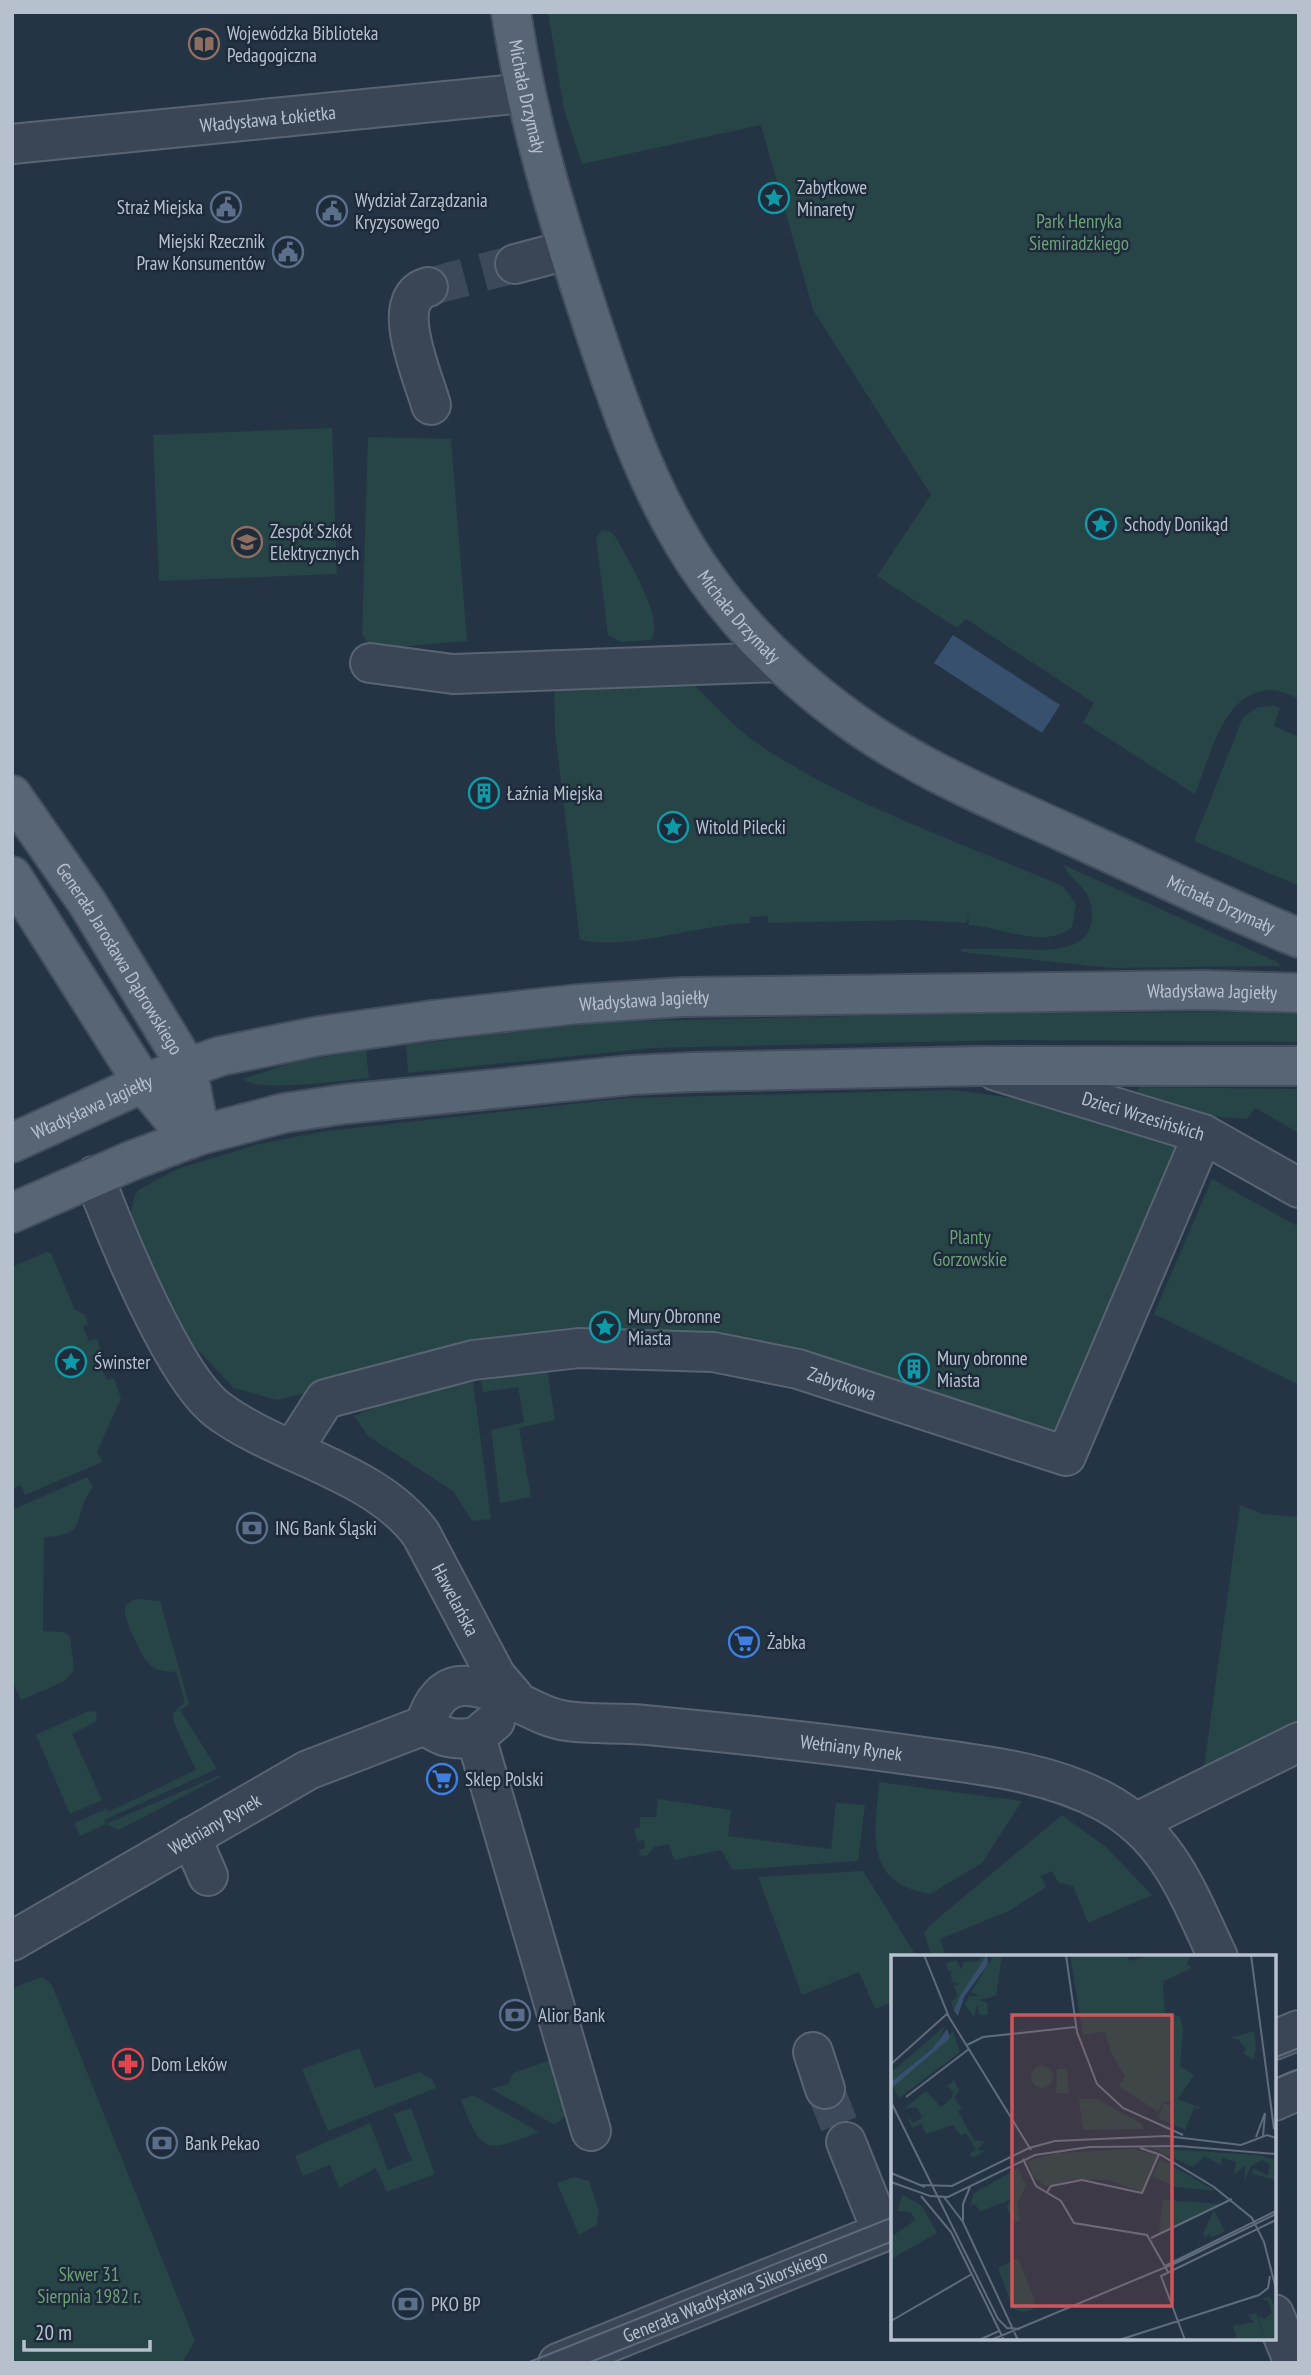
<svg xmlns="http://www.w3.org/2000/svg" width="1311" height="2375" viewBox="0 0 1311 2375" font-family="'PT Sans Narrow',sans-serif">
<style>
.green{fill:#274446}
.water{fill:#37506d}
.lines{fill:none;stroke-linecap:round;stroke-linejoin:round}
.minor-tunnel{stroke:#3b495a;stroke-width:38;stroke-dasharray:38 19;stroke-linecap:butt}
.minor-casing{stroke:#586472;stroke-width:42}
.major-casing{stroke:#434f5e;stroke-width:42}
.minor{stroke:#3a4655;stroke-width:38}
.major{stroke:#586574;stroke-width:38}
.tram{stroke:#5c6a7c;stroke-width:2}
.labels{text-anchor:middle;stroke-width:5;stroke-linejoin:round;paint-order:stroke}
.poi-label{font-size:19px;fill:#b7c1ce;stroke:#1e2b3a;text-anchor:start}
.street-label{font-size:19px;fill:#b7c1ce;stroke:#1e2b3a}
.park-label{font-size:19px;fill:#6da177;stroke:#1e2b3a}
.inset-road{fill:none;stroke:#5f6c7c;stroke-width:2}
.view{fill:#cd565a;fill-opacity:0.15;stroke:#cd565a;stroke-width:3.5}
.inset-edge{fill:none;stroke:#b7c1ce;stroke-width:3.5}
</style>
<rect width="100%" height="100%" fill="#253445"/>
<g class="green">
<path d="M548,12H1299V699C1291,696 1281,690 1272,690C1222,690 1210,759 1195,794L1083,722L1094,703L966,619L957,628L877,576L931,495L813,310L761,125L582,164L564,110Z"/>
<polygon points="332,428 337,574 159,581 153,435"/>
<polygon points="368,437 451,439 467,641 373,649 362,635"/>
<path d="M602,530L611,532L617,539C627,559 666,621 651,640L621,642L608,635L596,538Z"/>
<path d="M554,681L695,686C715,705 735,728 758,744C845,803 966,845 1063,886L1076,904L1072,927C1044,950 1003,927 969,925L968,914L967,923L913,920L768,923V916L750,917V923C694,925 635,950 580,940L555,732Z"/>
<polygon points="1273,706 1280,708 1274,726 1299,737 1299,886 1194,841 1243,717 1258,707"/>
<path d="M1064,865L1277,962L1281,966L1111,968L961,952V949C980,949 998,948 1016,949C1048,951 1100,954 1091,905C1087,885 1070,881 1064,865Z"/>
<polygon points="1299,1012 1299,1042 1012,1040 653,1048 408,1073 406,1045 596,1022 978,1013"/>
<path d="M366,1050L369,1078C346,1080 257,1093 243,1079L293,1062Z"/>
<polygon points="1139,1087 1299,1089 1299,1133 1255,1108 1247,1119 1208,1116 1135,1094"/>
<path d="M951,1090C1031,1097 1110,1121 1186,1145L1066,1442L791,1350L488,1348L277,1400L234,1388L179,1330L130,1216L135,1195L140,1189L177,1169L259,1144L326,1131L626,1098Z"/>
<polygon points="1212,1179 1299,1227 1299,1385 1154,1314"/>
<polygon points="46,1252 51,1253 75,1310 84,1314 88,1324 83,1327 89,1341 96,1338 106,1360 99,1363 107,1380 114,1378 121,1398 97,1452 102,1462 25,1495 21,1485 12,1489 12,1267"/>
<polygon points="547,1368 555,1420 519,1428 531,1497 500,1503 491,1430 524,1422 518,1387 483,1392 481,1381"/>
<polygon points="473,1382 491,1519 472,1521 453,1491 368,1436 354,1416 396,1399"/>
<path d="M87,1477L93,1487C69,1520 91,1535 44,1537L43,1631L63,1632L70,1636L74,1670L65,1681L21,1700L12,1680V1510Z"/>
<polygon points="1240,1505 1263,1514 1299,1517 1299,1735 1202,1782"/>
<path d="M138,1599L160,1601L189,1704L180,1710L217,1769L104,1820L106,1824L220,1775V1777L119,1830L106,1824L80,1836L74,1823L106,1809L108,1812L196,1770L174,1723L173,1713L185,1702L176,1672C166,1671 158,1672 150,1665C142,1658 123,1618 125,1609C127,1602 132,1600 138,1599Z"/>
<polygon points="88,1711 96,1712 97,1721 72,1734 102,1800 70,1814 36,1735"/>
<path d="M879,1782L1022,1801L982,1863L930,1894C863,1883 875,1834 879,1782Z"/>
<polygon points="658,1799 731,1810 728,1836 831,1849 836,1803 865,1805 858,1861 733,1870 721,1850 674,1860 669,1844 654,1847 648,1855 641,1857 639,1850 645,1848 644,1840 637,1841 634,1829 640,1827 640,1817 656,1817"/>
<polygon points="1062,1815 1106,1847 1152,1895 1088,1923 1073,1886 1058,1882 1052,1871 1041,1876 1046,1887 1009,1911 940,1939 946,1957 932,1957 924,1933 930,1925"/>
<polygon points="863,1871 917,1957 893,1957 893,2002 875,2009 859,1972 802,1995 758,1877"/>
<polygon points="42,1977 52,1985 195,2341 182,2363 12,2363 12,1988"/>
<polygon points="359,2048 375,2088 420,2072 432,2079 436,2088 328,2131 302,2069"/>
<polygon points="548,2061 556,2063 569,2113 555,2125 491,2089 508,2084 513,2073"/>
<path d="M473,2095L539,2132C487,2152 482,2156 461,2100Z"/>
<polygon points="411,2108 435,2174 387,2192 376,2168 339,2188 330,2165 303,2176 295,2156 370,2123 388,2170 412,2160 394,2114"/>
<polygon points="574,2177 589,2181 599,2211 597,2225 579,2235 557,2183"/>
</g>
<polygon class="water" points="953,635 1060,705 1042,733 934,663"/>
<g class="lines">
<g class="minor-tunnel">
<polyline points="428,287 515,264"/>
<polyline points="825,2089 846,2142"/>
</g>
<g class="minor-casing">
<g id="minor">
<path id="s1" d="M12,144L525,93"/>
<polyline points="515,264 568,250"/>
<path d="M428,287C387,298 423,376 431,405"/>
<polyline points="370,663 453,674 780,662"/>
<path id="s2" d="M996,1071L1203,1134L1299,1188"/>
<path id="s3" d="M94,1176C115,1232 173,1376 218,1410C278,1455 375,1471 421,1534L496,1676L514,1697"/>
<path id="s4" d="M293,1449L325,1399L473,1360L579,1348L713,1352L798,1369L1066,1456L1203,1134"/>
<polyline points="495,1721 476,1737 591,2131"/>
<path id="s5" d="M425,1725C431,1704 443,1684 467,1686C504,1688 532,1716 567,1721C593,1725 620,1722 646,1725C741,1734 836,1744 931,1758C990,1766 1051,1773 1105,1802C1169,1837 1188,1894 1218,1957"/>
<polyline points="1137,1822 1299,1742"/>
<polyline points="191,1837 208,1876"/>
<path id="s6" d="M12,1941L308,1770L425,1725C442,1738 455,1741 476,1737"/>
<polyline points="1274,2040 1299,2030"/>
<polyline points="813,2052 825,2089"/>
<polyline points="1274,2101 1299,2090"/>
<polyline points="846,2142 882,2232"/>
<polyline points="1274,2314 1294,2363"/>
<path id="s7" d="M558,2363L893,2228"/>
</g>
</g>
<g class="major-casing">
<g id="major">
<path id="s8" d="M511,12C528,123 557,217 592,323C621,411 652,503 707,579C745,632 793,678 846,717C912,766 991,799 1066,833C1144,868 1220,906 1299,938"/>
<path id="s9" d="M12,795L88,904L187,1067L200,1135"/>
<polyline points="12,876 143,1083 190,1139"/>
<path id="s10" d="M12,1143L143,1083L221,1056L319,1036L433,1020L578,1004L683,997L1205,990L1299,993"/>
<polyline points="12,1213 133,1160 200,1135 284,1113 345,1104 631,1075 694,1072 979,1066 1299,1066"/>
</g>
</g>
<use href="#minor" class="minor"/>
<use href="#major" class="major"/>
<g class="tram">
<polyline points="1274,2058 1299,2048"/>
<polyline points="1274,2079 1299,2069"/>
<polyline points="527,2363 893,2217"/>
<polyline points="588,2363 893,2241"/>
</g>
</g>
<defs>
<g id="library-ring" transform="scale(1.575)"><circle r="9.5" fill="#1e2b3a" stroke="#8d6e63" stroke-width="1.5"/><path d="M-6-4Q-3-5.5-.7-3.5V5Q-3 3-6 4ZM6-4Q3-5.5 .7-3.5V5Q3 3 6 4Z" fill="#8d6e63"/></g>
<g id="sight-ring" transform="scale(1.575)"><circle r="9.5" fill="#1e2b3a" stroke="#0f9aa8" stroke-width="1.5"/><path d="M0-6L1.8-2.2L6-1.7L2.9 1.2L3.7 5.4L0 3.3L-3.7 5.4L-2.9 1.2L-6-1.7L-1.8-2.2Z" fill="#0f9aa8"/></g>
<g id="civic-ring" transform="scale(1.575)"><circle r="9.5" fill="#1e2b3a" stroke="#5c6f8a" stroke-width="1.5"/><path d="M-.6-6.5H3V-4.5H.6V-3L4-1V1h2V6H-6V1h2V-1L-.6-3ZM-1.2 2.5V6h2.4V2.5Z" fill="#5c6f8a"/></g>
<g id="school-ring" transform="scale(1.575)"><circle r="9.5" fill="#1e2b3a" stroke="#8d6e63" stroke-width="1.5"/><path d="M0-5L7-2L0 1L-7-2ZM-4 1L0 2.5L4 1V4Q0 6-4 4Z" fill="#8d6e63"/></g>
<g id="building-ring" transform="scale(1.575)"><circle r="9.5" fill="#1e2b3a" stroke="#0f9aa8" stroke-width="1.5"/><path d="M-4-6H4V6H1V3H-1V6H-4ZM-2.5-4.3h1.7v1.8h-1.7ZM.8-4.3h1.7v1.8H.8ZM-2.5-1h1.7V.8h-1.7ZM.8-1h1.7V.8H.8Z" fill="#0f9aa8"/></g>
<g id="bank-ring" transform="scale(1.575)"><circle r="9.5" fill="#1e2b3a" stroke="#5c6f8a" stroke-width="1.5"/><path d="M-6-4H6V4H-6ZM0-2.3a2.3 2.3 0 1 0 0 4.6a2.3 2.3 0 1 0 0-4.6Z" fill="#5c6f8a"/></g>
<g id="supermarket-ring" transform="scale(1.575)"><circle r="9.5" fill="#1e2b3a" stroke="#3f7fe0" stroke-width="1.5"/><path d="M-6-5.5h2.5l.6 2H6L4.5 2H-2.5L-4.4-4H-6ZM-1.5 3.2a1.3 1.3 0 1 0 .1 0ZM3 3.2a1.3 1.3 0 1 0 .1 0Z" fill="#3f7fe0"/></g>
<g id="pharmacy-ring" transform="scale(1.575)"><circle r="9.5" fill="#1e2b3a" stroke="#e0444e" stroke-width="1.5"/><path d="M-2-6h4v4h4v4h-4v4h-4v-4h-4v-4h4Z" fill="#e0444e"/></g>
</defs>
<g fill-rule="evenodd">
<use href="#library-ring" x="204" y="44"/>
<use href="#sight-ring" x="774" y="198"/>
<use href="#civic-ring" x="226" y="207"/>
<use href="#civic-ring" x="332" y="211"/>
<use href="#civic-ring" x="288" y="252"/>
<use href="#sight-ring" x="1101" y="524"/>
<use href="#school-ring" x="247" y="542"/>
<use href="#building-ring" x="484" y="793"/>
<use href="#sight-ring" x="673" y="827"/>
<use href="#sight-ring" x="605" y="1327"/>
<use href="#sight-ring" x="71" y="1362"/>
<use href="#building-ring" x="914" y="1369"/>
<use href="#bank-ring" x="252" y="1528"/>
<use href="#supermarket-ring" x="744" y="1642"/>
<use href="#supermarket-ring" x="442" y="1779"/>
<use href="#bank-ring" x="515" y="2015"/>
<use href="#pharmacy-ring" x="128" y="2064"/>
<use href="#bank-ring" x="162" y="2143"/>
<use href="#bank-ring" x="408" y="2304"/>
</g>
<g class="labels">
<g class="poi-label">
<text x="227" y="40">Wojewódzka Biblioteka<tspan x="227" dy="22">Pedagogiczna</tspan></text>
<text x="797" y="194">Zabytkowe<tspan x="797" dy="22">Minarety</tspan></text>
<text x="355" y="207">Wydział Zarządzania<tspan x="355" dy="22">Kryzysowego</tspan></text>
<text x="203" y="214" text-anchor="end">Straż Miejska</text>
<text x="265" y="248" text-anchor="end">Miejski Rzecznik<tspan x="265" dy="22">Praw Konsumentów</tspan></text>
<text x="1124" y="531">Schody Donikąd</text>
<text x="270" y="538">Zespół Szkół<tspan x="270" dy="22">Elektrycznych</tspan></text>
<text x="507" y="800">Łaźnia Miejska</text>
<text x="696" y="834">Witold Pilecki</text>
<text x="628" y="1323">Mury Obronne<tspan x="628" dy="22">Miasta</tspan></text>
<text x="937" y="1365">Mury obronne<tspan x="937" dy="22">Miasta</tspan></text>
<text x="94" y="1369">Świnster</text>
<text x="275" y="1535">ING Bank Śląski</text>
<text x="767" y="1649">Żabka</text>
<text x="465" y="1786">Sklep Polski</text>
<text x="538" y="2022">Alior Bank</text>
<text x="151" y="2071">Dom Leków</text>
<text x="185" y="2150">Bank Pekao</text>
<text x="431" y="2311">PKO BP</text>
</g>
<g class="street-label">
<text dy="7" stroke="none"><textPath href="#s8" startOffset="86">Michała Drzymały</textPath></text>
<text dy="7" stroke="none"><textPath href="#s1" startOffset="257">Władysława Łokietka</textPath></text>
<text dy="7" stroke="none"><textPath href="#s8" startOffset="653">Michała Drzymały</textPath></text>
<text dy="7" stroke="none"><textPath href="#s8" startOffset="1220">Michała Drzymały</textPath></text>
<text dy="7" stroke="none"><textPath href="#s9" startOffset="196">Generała Jarosława Dąbrowskiego</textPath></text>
<text dy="7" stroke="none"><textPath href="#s10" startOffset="1222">Władysława Jagiełły</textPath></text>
<text dy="7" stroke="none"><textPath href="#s10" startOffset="654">Władysława Jagiełły</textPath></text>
<text dy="7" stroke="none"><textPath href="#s10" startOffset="88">Władysława Jagiełły</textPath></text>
<text dy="7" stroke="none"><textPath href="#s2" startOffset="154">Dzieci Wrzesińskich</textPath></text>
<text dy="7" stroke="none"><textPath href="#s4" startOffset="586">Zabytkowa</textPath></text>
<text dy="7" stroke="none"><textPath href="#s3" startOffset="581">Hawelańska</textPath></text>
<text dy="7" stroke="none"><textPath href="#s5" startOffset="455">Wełniany Rynek</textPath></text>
<text dy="7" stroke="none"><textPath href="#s6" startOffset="234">Wełniany Rynek</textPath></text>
<text dy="7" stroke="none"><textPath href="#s7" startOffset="180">Generała Władysława Sikorskiego</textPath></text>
</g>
<g class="park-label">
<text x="1079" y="228">Park Henryka<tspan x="1079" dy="22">Siemiradzkiego</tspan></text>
<text x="970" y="1244">Planty<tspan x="970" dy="22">Gorzowskie</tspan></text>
<text x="89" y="2281">Skwer 31<tspan x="89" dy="22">Sierpnia 1982 r.</tspan></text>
</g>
</g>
<g transform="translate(891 1955)">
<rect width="385" height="385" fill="#253445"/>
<path d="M90,0H96L93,9L63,56L60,47L67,41L63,31L69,29L62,27L59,19L63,15L58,17L55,8L65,5L71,15L72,7L88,6ZM103,0H111L105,41L87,45L96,47L97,60H89L86,50L83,62L74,50L78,41H89L80,37ZM179,0H235L239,6L260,0H300L296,9L301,13L273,26L272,34L274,58L289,61L292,75L289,111L303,120L287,144L312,154L303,153L294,175L267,163L273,148L280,151L282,147H272L267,157L228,131L234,121L220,98L214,76L192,80ZM54,71L45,90L0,127L2,116ZM62,76L69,97L8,143L2,132ZM363,76L365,93L363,105L352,98L355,94L347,84L339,83ZM140 122a11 11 0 1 1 22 0a11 11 0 1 1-22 0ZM166,114H176L178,139L165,138ZM63,125L68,136L63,143L71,153L67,156L83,185L94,186L86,195L94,196L81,203L79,198L85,195L75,178L70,181L62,170L35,179L30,169L21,173L16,160L22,168L31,163L26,152L13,154L35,136L50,152L61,143L62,136L56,131ZM188,144H206L251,169L252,174L192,175ZM260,193L367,200L385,205V225L361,219L362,213L377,221L379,209L371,205L360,211L353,227L355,210L343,220L345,207L336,204L331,203L330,210L313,201L302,212ZM243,194L266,200L251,237L217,225H180L155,231L143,223L137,206L166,198ZM269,204L325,236L284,232L262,221ZM127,213L135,231L126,249L129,265L123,268L116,252L119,245L90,256L83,249L79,251L83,238ZM11,239L31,251L46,278L0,304V275L3,280L24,265L20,257L7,256ZM272,244L275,245L328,249L268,278ZM323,255L334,276L320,283L317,279L315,284L312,279ZM127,303L144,346L142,354L133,357L122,354L107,313ZM379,341L385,356V385H346L342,371L363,367L357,360L365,358L374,383L367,361L373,364L381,358L377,346L370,344Z" fill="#274446"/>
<path d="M96,0L97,9L73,42L67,61L63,56L69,41ZM56,74L59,83L2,132L0,127L42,93Z" fill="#37506d"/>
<path class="inset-road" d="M33,0L58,62L140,195M175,0L186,77L206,129L232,153L292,180M360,0L383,174M76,90L92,82L185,72M0,109L57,58M15,142L78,94M0,147L107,364L116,373L129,374M372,181L374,159M365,182L374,158M249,193L270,200L323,232L361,263L373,287L385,334M132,204L145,231L170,246L183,268L256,280L277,317M0,218L34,232M0,227L39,241L57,242L144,200L198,192L288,191L385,199M29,230L61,231L138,193L164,186L275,181L350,190L376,180L385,183M156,237L160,231L191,225L251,238L268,199M30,241L60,277L113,385M53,242L72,267L127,385M72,266V249L79,232M260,283L341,244M274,311L385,256M0,366L81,319M88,385L108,376M100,385L287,307L385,259M228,385L368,340L377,333L379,321M294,385L270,321L385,265"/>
<path class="view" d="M121,60H281V351H121Z"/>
<rect width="385" height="385" class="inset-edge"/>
</g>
<rect width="1311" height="2375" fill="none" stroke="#b7c1ce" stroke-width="28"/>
<path d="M24 2340v10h126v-10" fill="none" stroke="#b7c1ce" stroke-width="3.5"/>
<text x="35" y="2340" font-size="21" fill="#b7c1ce" stroke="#1e2b3a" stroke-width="5" paint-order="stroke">20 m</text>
</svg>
